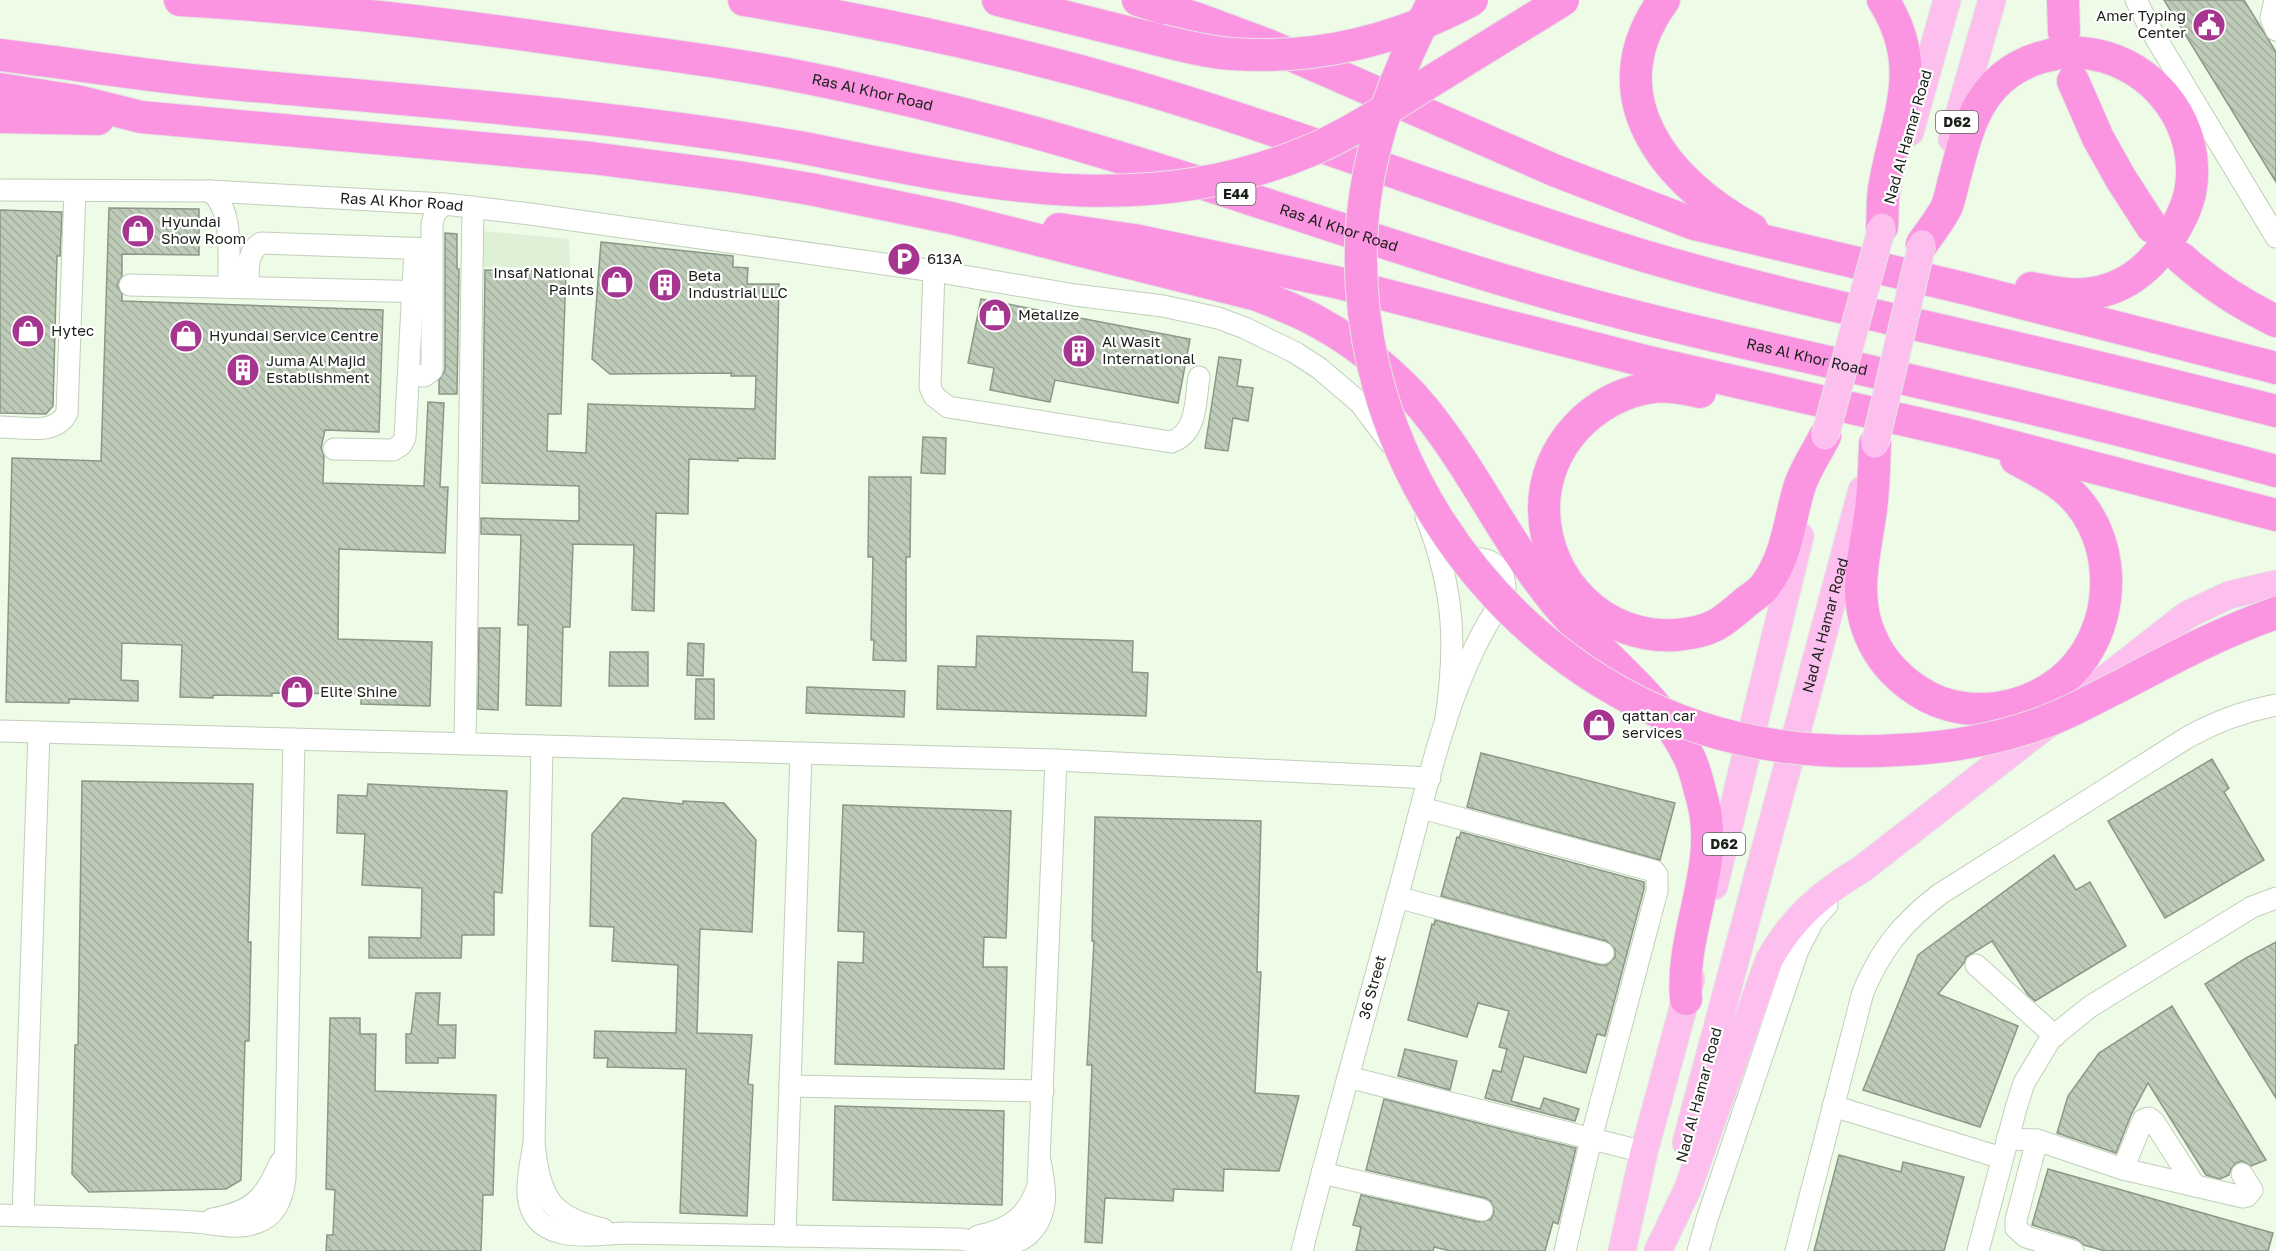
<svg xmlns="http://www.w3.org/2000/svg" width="2276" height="1251" viewBox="0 0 2276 1251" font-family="'Golos Text',sans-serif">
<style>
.built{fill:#def1d6}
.building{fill:url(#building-back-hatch);stroke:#8b9886;stroke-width:1.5}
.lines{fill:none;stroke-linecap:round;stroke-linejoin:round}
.minor-casing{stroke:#c1cfbb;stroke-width:23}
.major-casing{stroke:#e4e4e3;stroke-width:29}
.highway-casing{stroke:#e4e4e3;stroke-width:34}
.minor{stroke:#fff;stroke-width:21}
.major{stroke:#fdbfee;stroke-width:27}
.highway{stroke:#fb95e2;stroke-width:32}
.major-bridge-casing{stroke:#e4e4e3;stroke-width:29;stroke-linecap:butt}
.highway-bridge-casing{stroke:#e4e4e3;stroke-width:34;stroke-linecap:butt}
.major-bridge{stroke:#fdbfee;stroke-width:27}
.highway-bridge{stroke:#fb95e2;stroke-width:32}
.labels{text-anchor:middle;stroke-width:4.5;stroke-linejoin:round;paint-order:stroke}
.shield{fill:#fff;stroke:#5f635e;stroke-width:1.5}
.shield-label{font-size:14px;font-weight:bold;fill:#1b2019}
.poi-label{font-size:15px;fill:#1b2019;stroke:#fff;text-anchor:start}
.street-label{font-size:15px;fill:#1b2019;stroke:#fff}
</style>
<defs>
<pattern id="building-back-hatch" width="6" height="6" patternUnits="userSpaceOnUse" patternTransform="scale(1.5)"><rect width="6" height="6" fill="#becbb8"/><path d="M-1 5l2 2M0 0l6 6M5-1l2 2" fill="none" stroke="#a3ae9e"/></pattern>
</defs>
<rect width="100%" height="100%" fill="#edfbe7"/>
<polygon class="built" points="484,231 569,239 570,268 484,267"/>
<g class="building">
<polygon points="2164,0 2244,0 2276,52 2276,182"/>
<polygon points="109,208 199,209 199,255 122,254 122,276 117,285 122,294 122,301 383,310 379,432 325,430 321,448 324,456 323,483 424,486 428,402 444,403 440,487 448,487 445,553 339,549 338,639 432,642 430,706 361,704 361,694 272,693 272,696 213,695 213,698 180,697 182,645 122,643 121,680 138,681 138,701 69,699 69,703 6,702 12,458 101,461"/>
<polygon points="0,210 62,212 60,256 57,256 53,406 46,414 0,413"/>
<polygon points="445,233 457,234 457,269 459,269 457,394 439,394 439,380 445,370"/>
<polygon points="601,242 733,256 733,267 748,268 747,284 779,284 775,459 738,458 738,461 689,459 688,514 656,513 654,611 632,610 634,545 573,544 570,627 563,627 561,706 526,705 528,625 518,625 521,535 481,534 481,518 579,521 579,486 482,483 485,270 566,272 561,414 548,414 547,451 586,453 588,404 755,409 756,376 731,376 731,373 610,374 592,359"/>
<polygon points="981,299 1190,339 1178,403 1055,380 1050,402 990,390 994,368 968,363"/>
<polygon points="1219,357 1241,360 1237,386 1253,388 1248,421 1233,418 1228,451 1205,448"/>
<polygon points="923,437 946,438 945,474 921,473"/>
<polygon points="869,477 911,477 910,557 906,557 906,661 873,660 874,640 871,640 873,557 868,557"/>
<polygon points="479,628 500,628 498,710 478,709"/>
<polygon points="977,636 1133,641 1132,672 1148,673 1146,716 937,709 938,666 976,667"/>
<polygon points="688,643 704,644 703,676 687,675"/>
<polygon points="610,652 648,652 648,686 609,686"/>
<polygon points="696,679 714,679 714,719 695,719"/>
<polygon points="807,687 905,691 904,717 806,713"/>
<polygon points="1481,753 1675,803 1660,860 1467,807"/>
<polygon points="2212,759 2229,788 2224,792 2264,860 2165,918 2108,821"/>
<polygon points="82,781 253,784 248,942 251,942 249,1041 245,1041 241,1180 226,1189 89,1192 72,1174 75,1045 78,1045"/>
<polygon points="368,784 507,791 502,893 494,892 494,935 462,935 461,958 369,958 369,937 421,938 422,888 362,885 365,834 337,833 338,795 367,796"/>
<polygon points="623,798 683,804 683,801 724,803 756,840 752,932 700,929 697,1033 752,1035 748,1084 753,1085 747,1216 680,1213 686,1069 607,1067 608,1058 594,1058 595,1031 676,1033 678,965 612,961 614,927 590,926 592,834"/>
<polygon points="843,805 1011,811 1006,938 984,937 983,967 1007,967 1004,1069 835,1064 838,962 863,963 864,932 838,931"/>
<polygon points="1095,817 1261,821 1257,972 1261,972 1255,1093 1299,1096 1279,1171 1224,1169 1223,1191 1174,1189 1173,1201 1105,1198 1102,1243 1085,1242 1092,1065 1087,1065 1094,941 1092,941"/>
<polygon points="1461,832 1644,882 1644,889 1605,1036 1597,1034 1586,1073 1524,1056 1511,1101 1540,1109 1544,1098 1579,1109 1575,1121 1485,1098 1493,1070 1501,1072 1507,1049 1499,1047 1509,1011 1478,1003 1467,1037 1408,1020 1432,924 1434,925 1435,920 1600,965 1607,965 1615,957 1615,949 1606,941 1441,896 1457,837 1459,838"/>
<polygon points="2054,855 2076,890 2090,882 2126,946 2035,1001 2028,995 1992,941 1966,957 1964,963 1938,994 2018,1026 1980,1127 1863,1090 1918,955"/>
<polygon points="2276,942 2276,1098 2205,984 2246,958"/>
<polygon points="416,993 440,993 438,1025 456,1025 455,1058 438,1058 438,1063 406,1063 406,1034 411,1034"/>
<polygon points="2172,1006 2266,1160 2251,1166 2242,1161 2236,1163 2231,1169 2229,1175 2220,1179 2206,1175 2148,1083 2131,1115 2116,1153 2057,1133 2068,1096 2099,1053"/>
<polygon points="330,1018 360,1018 360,1034 376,1034 375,1091 496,1095 493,1195 483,1195 481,1251 326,1251 327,1235 333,1235 335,1190 326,1189"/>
<polygon points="1405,1049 1457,1061 1450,1090 1398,1076"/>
<polygon points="1384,1099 1576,1148 1558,1224 1553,1222 1545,1251 1450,1251 1434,1247 1433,1251 1356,1251 1361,1227 1353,1225 1361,1195 1479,1222 1491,1219 1494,1212 1491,1201 1485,1198 1366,1170"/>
<polygon points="835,1106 1004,1111 1002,1205 833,1200"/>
<polygon points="1839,1155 1901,1172 1903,1162 1964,1177 1944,1251 1814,1251"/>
<polygon points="2048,1169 2273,1233 2268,1251 2105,1251 2084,1245 2077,1239 2032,1225"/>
</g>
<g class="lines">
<g class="minor-casing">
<g id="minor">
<polyline points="2136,0 2151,30 2276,237"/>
<polyline points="2275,0 2271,18 2276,30"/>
<path id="s1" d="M0,190L210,191L444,204L530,214L934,271L1075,295L1163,306L1218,318L1245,328L1296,353L1319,368L1360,403L1390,443"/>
<path d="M210,191C235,210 228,258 229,287"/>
<path d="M934,271L930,387L934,396L948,407L1171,442C1198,433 1195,401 1199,377"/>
<polyline points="130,285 432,292"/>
<path d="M248,287C249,270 245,254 261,243L432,249"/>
<polyline points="409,375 424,376 432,370 432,224 435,213 444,204"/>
<path d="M0,427C22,427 56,436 67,413L75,191"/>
<polyline points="334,449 393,450 401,445 405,438 415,249"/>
<path d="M1426,517C1455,591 1457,647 1445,725"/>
<polyline points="0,731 1056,760 1430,778"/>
<polyline points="465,744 473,207"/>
<path d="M542,746L534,1144C540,1196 549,1217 603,1229"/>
<polyline points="1422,808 1654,871 1657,875 1657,891 1591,1139 1565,1251"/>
<polyline points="1397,897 1603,953"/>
<polyline points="1976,965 2055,1036"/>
<polyline points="1348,1077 1644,1152"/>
<polyline points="790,1086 1043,1091"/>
<polyline points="1833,1106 2002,1158"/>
<polyline points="2007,1139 2037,1140 2123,1169 2243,1197 2247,1196 2252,1190 2242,1174"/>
<polyline points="2037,1140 2016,1220 2016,1228 2026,1237 2073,1251"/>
<path d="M534,1144C531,1161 527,1178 528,1195C533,1245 590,1235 624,1233L959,1239C974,1241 991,1245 1006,1244C1016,1243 1025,1238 1031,1232C1050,1211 1045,1186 1040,1161"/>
<polyline points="2123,1169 2143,1120 2149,1118 2154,1122 2195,1186"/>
<polyline points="1322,1173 1482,1210"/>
<path d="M0,1215C65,1217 130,1218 194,1222C215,1223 238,1231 258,1222C277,1215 283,1196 285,1178L294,739"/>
<polyline points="23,1216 39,732"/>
<path d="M212,1219C252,1212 265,1199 280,1163"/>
<polyline points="785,1236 801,753"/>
<path d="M978,1236C1009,1230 1029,1216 1038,1185L1056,760"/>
<path id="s2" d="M1302,1251C1333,1128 1368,1006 1401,883C1427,789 1447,680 1503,599C1512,572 1489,550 1462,562"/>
<polyline points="1698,1251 1707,1219 1798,950 1813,921 1827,905"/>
<path d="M1796,1251L1863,992C1882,948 1902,923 1940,894L2188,737C2217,721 2244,711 2276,705"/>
<polyline points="1978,1251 2016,1108 2024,1083 2051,1038 2091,1006 2252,907 2276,898"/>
</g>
</g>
<g class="major-casing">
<g id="major">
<polyline points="1910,132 1947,0"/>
<polyline points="1952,139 1992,0"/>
<polyline points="2087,693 2187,615 2229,595 2276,584"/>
<polyline points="1714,886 1800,536"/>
<path id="s3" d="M1686,1143L1862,490"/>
<polyline points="1622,1251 1644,1152 1691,979"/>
<path d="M1658,1251L1688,1188L1769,960C1792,919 1821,893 1862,869L2048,724"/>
</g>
</g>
<g class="highway-casing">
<g id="highway">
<path id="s4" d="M180,0C318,8 453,24 589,44C653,53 718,61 782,73C856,87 930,105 1003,124C1188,173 1367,242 1551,294C1686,332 1824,360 1961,392C2067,416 2171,443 2276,471"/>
<path d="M744,0C875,21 1006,49 1134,86C1305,136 1470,203 1641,255C1748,287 1857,311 1966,336C2070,360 2173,385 2276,411"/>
<polyline points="998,0 1159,40"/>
<polyline points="1138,0 1198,19 1268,45 1556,171 1694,224 1967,289 2276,368"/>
<path d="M1664,0C1594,95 1666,183 1752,229"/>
<polyline points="2063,0 2064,32"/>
<path d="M0,55C74,64 147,76 221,83C414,101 608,114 799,147"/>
<polyline points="2073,81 2098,138 2121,179 2152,227"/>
<path d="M0,89L77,101L141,117L592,158L738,177L810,189L951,218L1257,295C1279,304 1302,312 1323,325C1358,344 1399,378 1424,409C1474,470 1506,543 1557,604C1600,656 1661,696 1690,759C1696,772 1699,788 1703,802C1720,868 1680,933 1686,999"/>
<polyline points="0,117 98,119"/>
<path d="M1882,227C1883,215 1882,202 1884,189C1895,119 1927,69 1883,0"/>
<polyline points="1059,229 1134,240 1335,282 1645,361 1961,433 2276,515"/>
<path d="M1922,244C1930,232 1941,219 1947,206C1950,198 1952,188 1954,180C1964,144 1971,104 2002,78C2026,58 2060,49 2091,54C2156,64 2203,128 2190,193C2186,211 2177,227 2167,242C2148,271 2120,291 2085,294C2067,296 2049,291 2031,288"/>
<path d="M2181,258C2210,284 2241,304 2276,321"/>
<path d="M1700,392C1685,389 1670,385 1655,387C1594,394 1543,447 1544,510C1545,581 1604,640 1676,635C1711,632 1721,624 1747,601C1753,597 1760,592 1764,587C1788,557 1789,519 1800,485C1806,468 1817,452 1825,436"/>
<path d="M1875,444C1874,468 1874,492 1870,516C1865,553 1855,587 1866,624C1875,653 1893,675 1918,691C1970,726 2049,708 2084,656C2116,608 2114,539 2073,496C2057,480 2036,470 2016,459"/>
</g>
</g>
<use href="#minor" class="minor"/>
<use href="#major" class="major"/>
<use href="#highway" class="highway"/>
<g class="major-bridge-casing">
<g id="major-bridge">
<polyline points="1825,436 1882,227"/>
<polyline points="1875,444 1922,244"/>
</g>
</g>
<g class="highway-bridge-casing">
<g id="highway-bridge">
<path d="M1434,0C1401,62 1375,127 1365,197C1334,425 1481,654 1698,727C1761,748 1832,754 1898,750C1950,748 2004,738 2052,719C2075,710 2097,697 2120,686C2171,659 2221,632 2276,613"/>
<path d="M1159,40C1183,46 1207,52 1232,54C1316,60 1398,40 1472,0"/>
<path d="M799,147C976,182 1140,224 1314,149C1350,133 1384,111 1417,90C1466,60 1514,30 1563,0"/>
</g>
</g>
<use href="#major-bridge" class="major-bridge"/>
<use href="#highway-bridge" class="highway-bridge"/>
</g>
<defs>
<g id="civic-disc" transform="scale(1.725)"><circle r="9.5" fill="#a63590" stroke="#fff"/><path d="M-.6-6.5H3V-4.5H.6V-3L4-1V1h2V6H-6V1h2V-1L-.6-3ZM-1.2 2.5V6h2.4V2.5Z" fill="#fff"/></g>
<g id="shop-disc" transform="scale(1.725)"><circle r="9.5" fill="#a63590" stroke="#fff"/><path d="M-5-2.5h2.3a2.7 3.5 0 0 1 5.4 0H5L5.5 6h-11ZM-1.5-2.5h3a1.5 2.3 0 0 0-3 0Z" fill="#fff"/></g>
<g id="parking-disc" transform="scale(1.725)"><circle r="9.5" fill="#a63590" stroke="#fff"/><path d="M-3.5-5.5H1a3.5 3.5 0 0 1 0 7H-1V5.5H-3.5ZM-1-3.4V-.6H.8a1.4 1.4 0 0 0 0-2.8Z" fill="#fff"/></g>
<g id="building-disc" transform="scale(1.725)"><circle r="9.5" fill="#a63590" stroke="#fff"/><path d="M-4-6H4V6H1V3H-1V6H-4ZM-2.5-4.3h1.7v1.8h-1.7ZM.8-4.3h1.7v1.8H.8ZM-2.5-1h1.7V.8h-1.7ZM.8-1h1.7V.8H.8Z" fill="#fff"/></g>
</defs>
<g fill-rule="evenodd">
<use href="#civic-disc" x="2209" y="25"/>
<use href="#shop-disc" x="138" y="231"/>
<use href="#parking-disc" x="904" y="259"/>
<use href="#shop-disc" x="617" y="282"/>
<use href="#building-disc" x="665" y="285"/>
<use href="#shop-disc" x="995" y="315"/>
<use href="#shop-disc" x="28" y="331"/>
<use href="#shop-disc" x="186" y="336"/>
<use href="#building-disc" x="1079" y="351"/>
<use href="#building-disc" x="243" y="370"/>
<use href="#shop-disc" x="297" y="692"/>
<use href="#shop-disc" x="1599" y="725"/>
</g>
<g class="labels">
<g class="shield">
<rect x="1936" y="111" width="42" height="22" rx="4.5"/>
<rect x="1216.5" y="183" width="39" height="22" rx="4.5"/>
<rect x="1703" y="833" width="42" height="22" rx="4.5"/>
</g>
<g class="shield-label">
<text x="1957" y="127">D62</text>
<text x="1236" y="199">E44</text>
<text x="1724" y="849">D62</text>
</g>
<g class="poi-label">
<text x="2186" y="21" text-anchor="end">Amer Typing<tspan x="2186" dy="17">Center</tspan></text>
<text x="161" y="227">Hyundai<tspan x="161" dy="17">Show Room</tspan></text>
<text x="927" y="264">613A</text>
<text x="594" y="278" text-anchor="end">Insaf National<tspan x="594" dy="17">Paints</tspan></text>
<text x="688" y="281">Beta<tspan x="688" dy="17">Industrial LLC</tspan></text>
<text x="1018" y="320">Metalize</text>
<text x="51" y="336">Hytec</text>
<text x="209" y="341">Hyundai Service Centre</text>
<text x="1102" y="347">Al Wasit<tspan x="1102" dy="17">International</tspan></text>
<text x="266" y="366">Juma Al Majid<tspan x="266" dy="17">Establishment</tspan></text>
<text x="320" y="697">Elite Shine</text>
<text x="1622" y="721">qattan car<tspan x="1622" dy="17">services</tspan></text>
</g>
<g class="street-label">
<text dy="5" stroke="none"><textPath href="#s4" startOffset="699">Ras Al Khor Road</textPath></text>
<text transform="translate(1908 137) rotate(-74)" y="5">Nad Al Hamar Road</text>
<text dy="5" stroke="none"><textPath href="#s1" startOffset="402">Ras Al Khor Road</textPath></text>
<text dy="5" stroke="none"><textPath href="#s4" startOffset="1185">Ras Al Khor Road</textPath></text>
<text dy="5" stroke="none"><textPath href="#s4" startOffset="1671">Ras Al Khor Road</textPath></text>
<text dy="5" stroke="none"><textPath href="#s3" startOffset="536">Nad Al Hamar Road</textPath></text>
<text dy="5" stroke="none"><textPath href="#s2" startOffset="273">36 Street</textPath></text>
<text transform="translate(1699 1095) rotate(-75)" y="5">Nad Al Hamar Road</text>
</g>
</g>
</svg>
